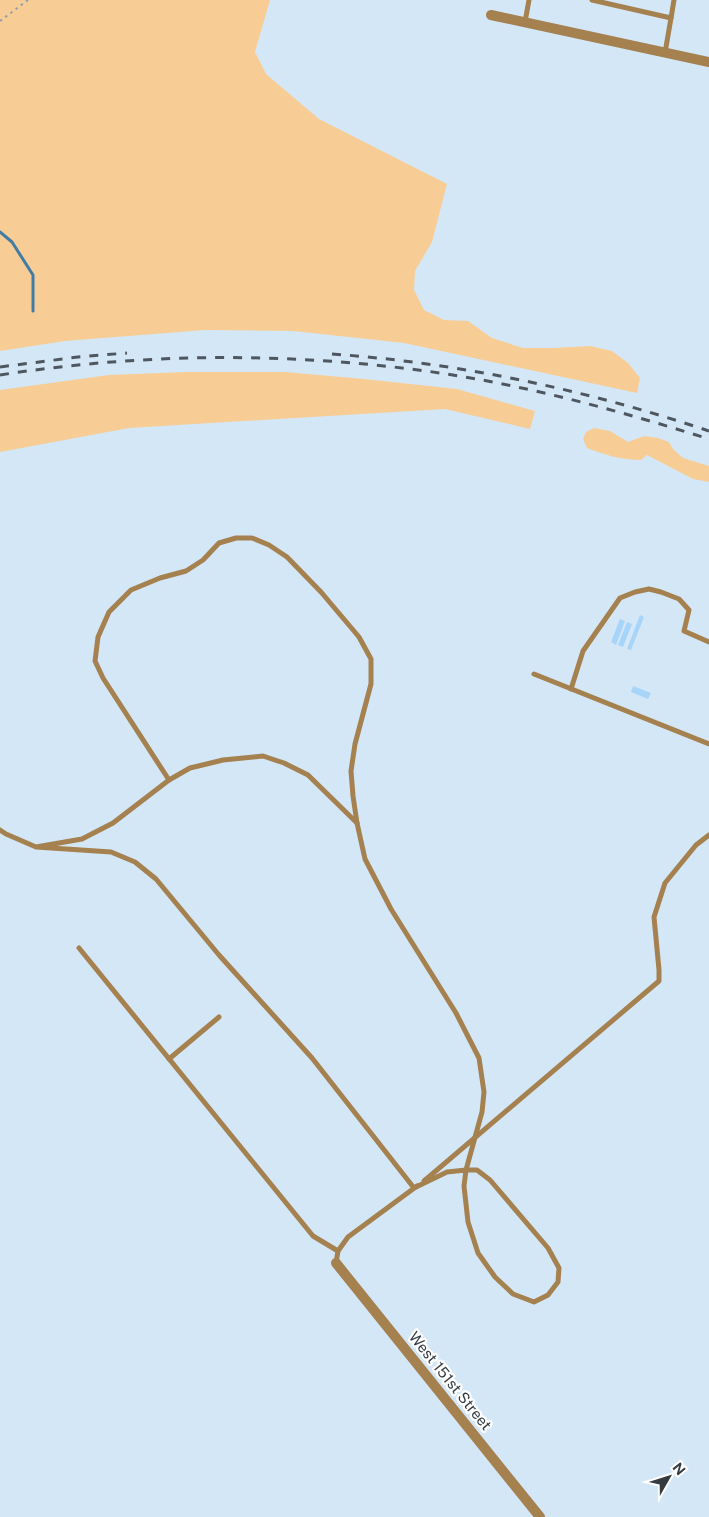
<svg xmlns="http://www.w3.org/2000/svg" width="709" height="1517" viewBox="0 0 709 1517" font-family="'Public Sans',sans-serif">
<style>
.green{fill:#f7cd95}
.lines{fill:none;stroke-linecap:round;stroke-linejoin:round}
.stream{stroke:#417ca6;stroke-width:3}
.building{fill:#a7d5f9}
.path{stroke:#909eaa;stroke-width:2;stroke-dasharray:2.5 4;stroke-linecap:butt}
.service{stroke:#a58150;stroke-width:5}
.minor{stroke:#a58150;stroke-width:10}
.tertiary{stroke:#a58150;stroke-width:10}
.rail{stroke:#4e575f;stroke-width:3;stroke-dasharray:9 9;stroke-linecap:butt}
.labels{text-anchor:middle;stroke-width:4.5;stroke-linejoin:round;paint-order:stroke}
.street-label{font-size:15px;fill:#343b41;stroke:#fff}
</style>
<rect width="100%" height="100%" fill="#d4e7f7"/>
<g class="green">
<polygon points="0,0 270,0 255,52 266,74 319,119 447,184 432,242 415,271 414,290 424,310 444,320 468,321 492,338 523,348 553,348 590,346 612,351 628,363 640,378 637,393 404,343 293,331 205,330 65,341 0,351"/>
<polygon points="185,372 285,372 364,379 457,389 535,411 530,429 445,409 129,428 0,452 0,390 109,375"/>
<path d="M594,428L610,431L628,442L644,436L658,438L669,442L673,449L683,458L709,466V482L693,479L647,455L641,460C621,460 605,455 587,448L583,439L586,432Z"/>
</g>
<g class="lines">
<polyline class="stream" points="0,232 12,242 33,275 33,311"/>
</g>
<g class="building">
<polygon points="640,615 644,617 631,650 627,649"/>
<polygon points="620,619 625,621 616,645 611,642"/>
<polygon points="627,622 632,624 623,647 618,645"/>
<polygon points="633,686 651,693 648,699 631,692"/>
</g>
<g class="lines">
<polyline class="path" points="0,21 28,0"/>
<g class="service">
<polyline points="592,0 671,18 674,0"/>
<polyline points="525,22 529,0"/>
<polyline points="665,53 671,18"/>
<polyline points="534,674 709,744"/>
<polyline points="571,689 583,651 620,598 635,592 649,589 661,592 679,599 689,610 684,631 709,642"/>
<polyline points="169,780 190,768 223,760 263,756 284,763 308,775 357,823"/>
<polyline points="0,830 6,834 36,847 111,852 135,862 156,879 219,955 312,1058 414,1188 447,1172 466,1170 477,1170 490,1180 548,1248 559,1268 558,1282 548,1295 534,1302 513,1294 495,1277 478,1253 468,1222 464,1186 466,1170 482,1112 484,1092 479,1058 456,1013 391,909 365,859 357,823 353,796 351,771 355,744 371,684 371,659 359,637 321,592 287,557 269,545 252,538 236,538 219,543 203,560 186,571 160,578 131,590 109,612 98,637 95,661 103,678 169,780 113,823 82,839 36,847"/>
<polyline points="79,948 313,1236 338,1251"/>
<polyline points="169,1059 219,1017"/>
<polyline points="424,1181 659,981 659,970 654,917 665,883 696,845 709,835"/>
<polyline points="336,1263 338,1251 348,1237 417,1186"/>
</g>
<polyline class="minor" points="491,15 709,62"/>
<polyline class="tertiary" points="336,1263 540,1517"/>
<g class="rail">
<path d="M332,354C460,363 587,390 709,431"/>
<polyline points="0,367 78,357 127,353"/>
<path d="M0,375C141,353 285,352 426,371C522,384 617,410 709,439"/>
</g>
</g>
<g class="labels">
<g class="street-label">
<text transform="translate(450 1381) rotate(51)" y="5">West 151st Street</text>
</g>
</g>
<g transform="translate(669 1477) rotate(51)" stroke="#ffffff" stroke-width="4" paint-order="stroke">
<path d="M0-4L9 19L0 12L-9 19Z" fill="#343b41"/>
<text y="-8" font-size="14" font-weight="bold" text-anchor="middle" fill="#343b41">N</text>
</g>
</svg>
